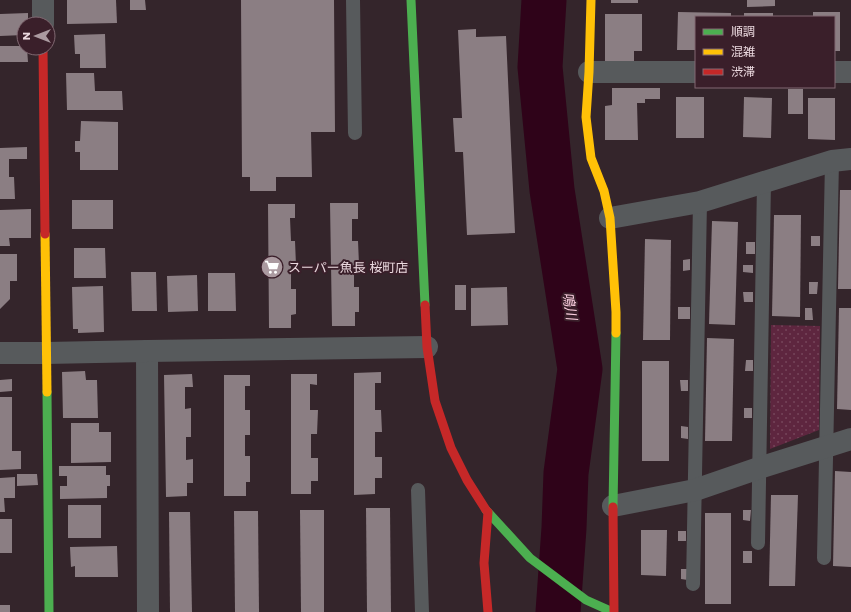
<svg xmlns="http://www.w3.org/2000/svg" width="851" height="612" viewBox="0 0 851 612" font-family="Poppins,'Noto Sans JP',sans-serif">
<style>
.park{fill:url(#park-dots)}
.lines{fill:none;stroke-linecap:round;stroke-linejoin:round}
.river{stroke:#2f0319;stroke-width:45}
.building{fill:#8b7e83}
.lane{stroke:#575a5c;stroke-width:14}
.street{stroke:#575a5c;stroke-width:22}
.fast{stroke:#4caf50;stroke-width:9}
.slow{stroke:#ffc107;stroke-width:9}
.jam{stroke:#c62828;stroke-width:9}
.labels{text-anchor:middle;stroke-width:4;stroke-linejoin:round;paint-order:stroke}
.poi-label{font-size:13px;fill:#ebd9df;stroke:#3a1f2a;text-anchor:start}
.water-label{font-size:14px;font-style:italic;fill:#fdd0e1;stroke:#3a1f2a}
</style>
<defs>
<pattern id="park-dots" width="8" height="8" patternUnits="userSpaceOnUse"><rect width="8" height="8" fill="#5e263f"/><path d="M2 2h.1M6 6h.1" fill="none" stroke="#75455a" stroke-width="1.8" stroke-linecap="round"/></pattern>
</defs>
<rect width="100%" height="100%" fill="#34252b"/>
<polygon class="park" points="771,325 820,326 819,430 770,449"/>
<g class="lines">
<polyline class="river" points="544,0 540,67 552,190 580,369 566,473 564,528 558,612"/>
</g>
<g class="building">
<polygon points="67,0 116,0 117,23 67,24"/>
<polygon points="130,0 145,0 146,10 130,10"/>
<polygon points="241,0 334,0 335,132 311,132 312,177 276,177 276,191 250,191 250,177 242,177"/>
<rect x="611" y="0" width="27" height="3"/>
<polygon points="747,0 775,0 775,6 747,7"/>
<polygon points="678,12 731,13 731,17 696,17 696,50 677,50"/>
<polygon points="813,12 840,12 840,51 834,51 834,17 813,17"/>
<polygon points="28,13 28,24 24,24 24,35 0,36 0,14"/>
<rect x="744" y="13" width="29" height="4"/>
<polygon points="605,14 642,14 642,51 634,51 634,61 605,61"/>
<polygon points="476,29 476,37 506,36 515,233 467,235 463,152 455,152 453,118 462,118 458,30"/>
<polygon points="105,34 106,68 80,68 80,54 75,54 74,35"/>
<polygon points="0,46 24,46 24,48 27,48 28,62 0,62"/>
<polygon points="66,73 94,73 95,91 122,91 123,110 67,110"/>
<polygon points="612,88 660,88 660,99 645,99 645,103 637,103 638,140 605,140 605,106 612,105"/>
<rect x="788" y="89" width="15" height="25"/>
<rect x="676" y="97" width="28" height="41"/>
<polygon points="744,97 772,98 771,138 743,137"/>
<polygon points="808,98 835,98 835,140 808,139"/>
<polygon points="81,121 118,122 118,170 80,170 80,152 75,152 75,141 80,141"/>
<polygon points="27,147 27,159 9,159 9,177 14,177 15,199 0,199 0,148"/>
<polygon points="840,190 851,190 851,289 838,289"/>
<rect x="72" y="200" width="41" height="29"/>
<polygon points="330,203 358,203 358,219 352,219 352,241 358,241 359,264 354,264 354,287 359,287 359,312 355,312 355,326 332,326"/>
<polygon points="268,204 295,204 295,218 290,218 291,241 295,241 296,265 291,265 291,289 296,289 296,314 291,315 291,328 269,328"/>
<polygon points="31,209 31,238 9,238 10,246 0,246 0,210"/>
<polygon points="774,215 801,215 800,317 772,316"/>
<polygon points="712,221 738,222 735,325 709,324"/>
<rect x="811" y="236" width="9" height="10"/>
<polygon points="645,239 671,240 670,340 643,340"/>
<rect x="746" y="242" width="9" height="12"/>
<polygon points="74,248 105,248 106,278 74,278"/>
<polygon points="0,254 17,254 17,281 10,281 10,299 0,309"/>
<polygon points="690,259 690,270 683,271 683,260"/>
<polygon points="743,265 753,265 753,273 743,272"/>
<polygon points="131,272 156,272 157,311 132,311"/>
<polygon points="208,273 235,273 236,311 208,311"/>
<polygon points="197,275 198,311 168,312 167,276"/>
<polygon points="809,282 818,282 817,294 809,294"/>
<rect x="455" y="285" width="11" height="25"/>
<polygon points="103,286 104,332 78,333 78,329 73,329 72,287"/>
<polygon points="507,287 508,325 471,326 471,288"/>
<polygon points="743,292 753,292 753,302 744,302"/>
<rect x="678" y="307" width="12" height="12"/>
<polygon points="805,308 812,308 813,320 805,320"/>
<polygon points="839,308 851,308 851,410 837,409"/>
<polygon points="707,338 734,339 732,441 705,441"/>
<polygon points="746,360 753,360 753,371 745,371"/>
<rect x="642" y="361" width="27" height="100"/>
<polygon points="85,371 86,380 97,380 98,418 63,418 62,372"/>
<polygon points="381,372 381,383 375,383 375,410 381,410 382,432 375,432 375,457 382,457 382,478 375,478 375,494 354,495 354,373"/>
<polygon points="192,374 193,387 185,387 185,409 191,408 191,437 186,437 186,460 193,459 193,483 187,483 187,496 166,497 164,375"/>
<polygon points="291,374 317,374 317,385 310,384 310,410 318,410 317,434 311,434 311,458 318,458 318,481 311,481 311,494 291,494"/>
<polygon points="224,375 250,375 250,386 245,386 245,410 250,410 250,435 245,435 245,456 250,456 250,482 246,482 246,496 224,496"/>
<polygon points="12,379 12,391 0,392 0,380"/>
<polygon points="680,380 688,380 688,391 681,391"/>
<polygon points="0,397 12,397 12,451 21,451 21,469 0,470"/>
<rect x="744" y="408" width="8" height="10"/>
<polygon points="71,423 99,423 99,432 111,432 111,462 71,463"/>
<polygon points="681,426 688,427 688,439 681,438"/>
<polygon points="59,466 106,466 106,475 110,475 110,486 107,486 107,498 60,499 60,486 67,486 67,476 59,476"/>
<polygon points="835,471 851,472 851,567 833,566"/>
<polygon points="17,474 37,474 38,485 17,486"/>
<polygon points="15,477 15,498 4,498 5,512 0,512 0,478"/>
<polygon points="771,495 798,495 795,586 769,586"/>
<rect x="68" y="505" width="33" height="33"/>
<polygon points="366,508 390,508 391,612 367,612"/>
<polygon points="300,510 324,510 324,612 301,612"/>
<polygon points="743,510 751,510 750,521 743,520"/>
<polygon points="234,511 258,511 259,612 235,612"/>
<polygon points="169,512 190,512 192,612 170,612"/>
<rect x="705" y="513" width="26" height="91"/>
<rect x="0" y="519" width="12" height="34"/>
<polygon points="641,530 667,530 666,576 641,575"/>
<rect x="678" y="531" width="8" height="10"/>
<polygon points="117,546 118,577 75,577 75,566 71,567 70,547"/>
<rect x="743" y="551" width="9" height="12"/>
<polygon points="681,569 688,569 688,580 681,579"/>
<rect x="0" y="605" width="10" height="7"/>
</g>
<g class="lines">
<g class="lane">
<polyline points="353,0 355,133"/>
<polyline points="418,490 422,612"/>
<polyline points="758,543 764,182"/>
<polyline points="824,558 832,161"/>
<polyline points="693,584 700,202"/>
</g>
<g class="street">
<polyline points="43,0 43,24"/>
<polyline points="589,72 696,72"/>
<polyline points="834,72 851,72"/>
<polyline points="610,218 700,202 832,161 851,159"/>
<polyline points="147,351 148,612"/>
<polyline points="0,353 46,353 147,351 427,347"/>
<polyline points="613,506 695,490 759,468 851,439"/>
</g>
<g class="fast">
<polyline points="411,0 425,305"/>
<polyline points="47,392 49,612"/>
<polyline points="613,507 616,333"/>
<polyline points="486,510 530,558 586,600 613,612"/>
</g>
<g class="slow">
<polyline points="591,0 589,72 586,117 591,158 604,191 610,218 616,312 616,333"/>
<polyline points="45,234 47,392"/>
</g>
<g class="jam">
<polyline points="43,48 45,234"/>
<polyline points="425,305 427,347 435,401 451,448 467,480 486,510"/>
<polyline points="613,507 614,612"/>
<polyline points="488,512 484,563 488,612"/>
</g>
</g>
<defs>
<g id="supermarket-disc" transform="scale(1.15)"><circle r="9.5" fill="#ab9aa0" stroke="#3a1f2a"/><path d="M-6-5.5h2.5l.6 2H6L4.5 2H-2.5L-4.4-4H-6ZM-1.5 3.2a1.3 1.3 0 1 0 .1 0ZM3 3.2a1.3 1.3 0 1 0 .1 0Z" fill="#fff"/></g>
</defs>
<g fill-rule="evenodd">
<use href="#supermarket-disc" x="272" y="267"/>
</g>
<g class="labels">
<g class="poi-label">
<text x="288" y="272">スーパー魚長 桜町店</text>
</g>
<g class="water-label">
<text transform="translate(570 306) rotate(81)" y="5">鳴川</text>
</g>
</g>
<rect x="695" y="16" width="140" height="72" fill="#3a1f2a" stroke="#816972"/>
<rect x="703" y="29" width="20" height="6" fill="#4caf50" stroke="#816972"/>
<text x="731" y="36" font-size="12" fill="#ebd9df">順調</text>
<rect x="703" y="49" width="20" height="6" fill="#ffc107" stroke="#816972"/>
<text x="731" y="56" font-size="12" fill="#ebd9df">混雑</text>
<rect x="703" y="69" width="20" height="6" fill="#c62828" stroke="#816972"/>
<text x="731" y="76" font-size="12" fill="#ebd9df">渋滞</text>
<g transform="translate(36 36) rotate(270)"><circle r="19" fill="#3a1f2a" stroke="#816972"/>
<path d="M0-3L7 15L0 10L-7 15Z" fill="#ab9aa0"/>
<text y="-6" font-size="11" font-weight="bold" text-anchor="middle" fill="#ebd9df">N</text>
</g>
</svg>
